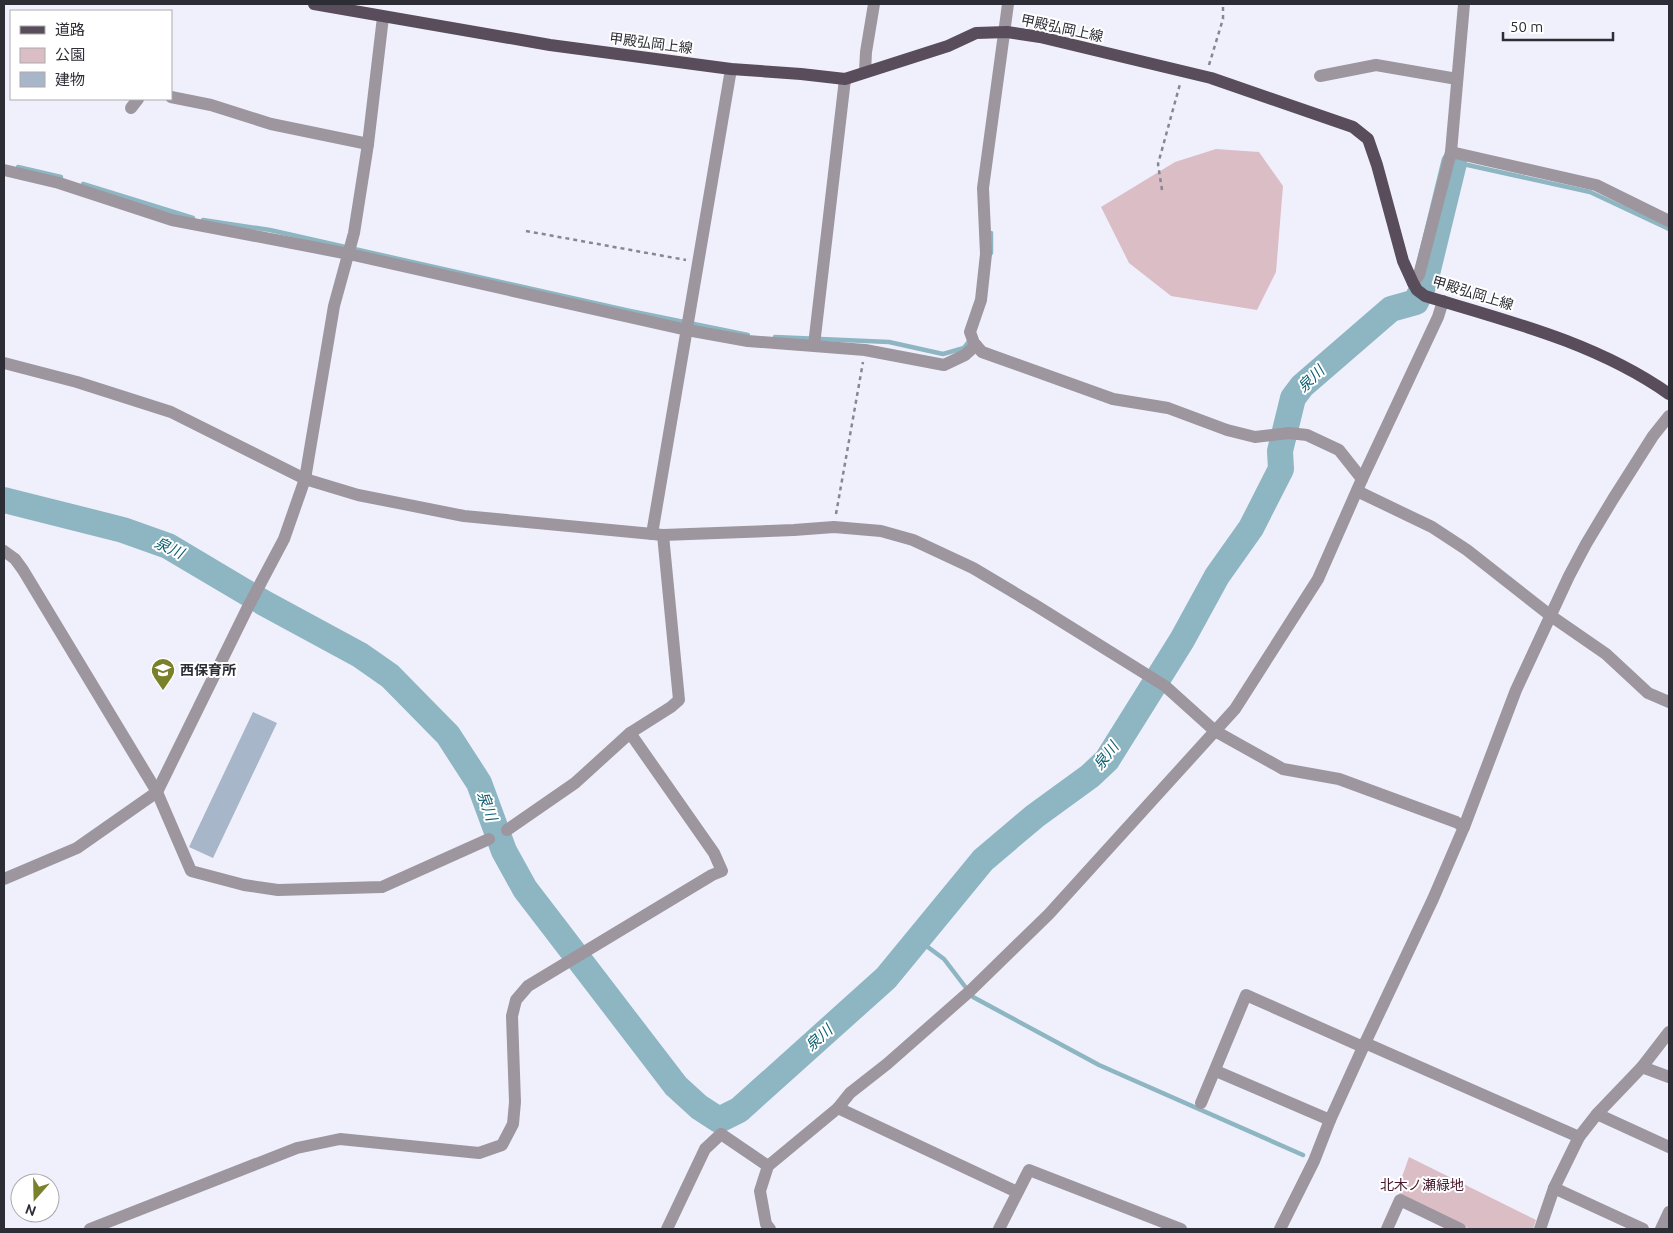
<svg xmlns="http://www.w3.org/2000/svg" width="1673" height="1233" viewBox="0 0 1673 1233" font-family="Ubuntu,'Noto Sans JP',sans-serif">
<style>
.green{fill:#dbbdc6}
.lines{fill:none;stroke-linecap:round;stroke-linejoin:round}
.stream{stroke:#8db6c2;stroke-width:4.5}
.river{stroke:#8db6c2;stroke-width:26}
.building{fill:#a7b6c8}
.path{stroke:#878792;stroke-width:2.5;stroke-dasharray:4 4;stroke-linecap:butt}
.minor{stroke:#9d969e;stroke-width:12}
.major{stroke:#594d5b;stroke-width:12}
.labels{text-anchor:middle;stroke-width:4;stroke-linejoin:round;paint-order:stroke}
.street-label{font-size:14px;fill:#2d2d35;stroke:#fff}
.poi-label{font-size:14px;font-weight:bold;fill:#2d2d35;stroke:#fff;text-anchor:start}
.park-label{font-size:14px;fill:#46172b;stroke:#fff}
.water-label{font-size:15px;font-style:italic;fill:#0d5f71;stroke:#fff}
</style>
<rect width="100%" height="100%" fill="#f0f0fd"/>
<g class="green">
<polygon points="1216,149 1259,152 1283,186 1276,272 1257,310 1171,296 1129,263 1101,207 1175,162"/>
<polygon points="1409,1157 1536,1220 1533,1229 1470,1229 1400,1196 1398,1188"/>
</g>
<g class="lines">
<g class="stream">
<polyline points="1454,162 1590,192 1669,229"/>
<polyline points="18,167 61,177"/>
<polyline points="83,184 193,218"/>
<polyline points="203,220 270,230 630,311 748,335"/>
<polyline points="991,233 991,253"/>
<polyline points="775,337 889,342 943,354 964,348 971,339"/>
<polyline points="917,939 944,959 973,997 1099,1065 1303,1155"/>
</g>
<polyline class="river" points="4,500 123,530 168,546 264,603 360,655 390,676 448,735 479,783 504,851 525,889 676,1086 699,1107 719,1120 739,1110 886,978 983,860 1035,816 1090,776 1107,760 1182,640 1217,576 1251,528 1281,469 1280,451 1293,398 1302,386 1391,309 1416,302 1425,282 1454,163"/>
</g>
<polygon class="building" points="253,712 277,723 213,858 189,847"/>
<g class="lines">
<g class="path">
<polyline points="1209,65 1223,19 1223,4"/>
<polyline points="1162,190 1158,164 1180,84"/>
<polyline points="526,231 686,260"/>
<polyline points="836,514 863,362"/>
</g>
<g class="minor">
<polyline points="1008,4 983,188 986,254 981,300 970,332 974,343 982,352 1113,399 1168,408 1227,430 1255,437 1289,433 1307,435 1339,450 1362,479"/>
<polyline points="865,72 866,52 874,4"/>
<polyline points="1320,76 1376,65 1457,79"/>
<polyline points="171,97 211,105 271,124 368,144"/>
<polyline points="131,108 138,99"/>
<polyline points="1451,152 1464,4"/>
<polyline points="4,170 59,183 172,220 349,254 687,330 748,341 865,350 944,365 965,355 976,345"/>
<polyline points="1413,283 1419,275 1451,152 1596,185 1669,221"/>
<polyline points="814,345 845,79"/>
<polyline points="4,363 77,382 171,412 305,479 358,495 464,516 663,535 794,530 834,527 881,531 913,540 973,568 1035,605 1165,686 1215,731 1283,769 1339,779 1456,822 1464,827"/>
<polyline points="1357,491 1432,527 1467,550 1551,616 1606,654 1648,693 1669,702"/>
<polyline points="652,534 731,69"/>
<polyline points="4,551 15,559 23,570 157,792 191,871 244,885 278,890 382,887 489,839"/>
<polyline points="507,830 575,783 630,733 671,707 679,700 663,535"/>
<polyline points="4,879 77,848 157,792 248,607 284,539 305,479 334,306 354,233 368,144 383,17"/>
<polyline points="1365,1043 1579,1137"/>
<polyline points="1642,1067 1669,1032"/>
<polyline points="1216,1071 1330,1120"/>
<polyline points="1201,1103 1246,995 1363,1047"/>
<polyline points="838,1108 1017,1192"/>
<polyline points="1597,1114 1669,1147"/>
<polyline points="1554,1188 1643,1229"/>
<polyline points="90,1229 297,1148 340,1139 479,1153 502,1145 513,1124 515,1102 512,1016 516,1000 528,986 712,875 722,871 714,853 630,733"/>
<polyline points="667,1229 705,1149 721,1134 768,1166"/>
<polyline points="770,1229 766,1224 760,1191 768,1166 838,1108 850,1093 887,1064 970,991 1049,914 1235,709 1318,579 1362,479 1438,317 1443,301"/>
<polyline points="999,1229 1029,1170 1181,1229"/>
<polyline points="1280,1229 1314,1161 1330,1120 1365,1043 1433,899 1464,827 1516,690 1569,576 1586,544 1613,499 1653,436 1669,416"/>
<polyline points="1387,1229 1400,1200 1460,1229"/>
<polyline points="1540,1229 1554,1188 1579,1137 1597,1114 1642,1067 1669,1077"/>
<polyline points="1661,1229 1669,1212"/>
</g>
<path class="major" d="M314,4L550,45L731,69L801,74L845,79L948,46L976,33L1007,32L1040,37L1211,78L1353,127L1368,139L1377,165L1403,261L1413,283L1417,290L1425,296C1508,321 1597,343 1669,394"/>
</g>
<defs>
<g id="school-pin" transform="scale(1.25)"><path d="M0 17L-7.5 6A9.5 9.5 0 1 1 7.5 6Z" fill="#7b802b" stroke="#fff"/><path d="M0-5L7-2L0 1L-7-2ZM-4 1L0 2.5L4 1V4Q0 6-4 4Z" fill="#fff"/></g>
</defs>
<g fill-rule="evenodd">
<use href="#school-pin" x="163" y="670"/>
</g>
<g class="labels">
<g class="street-label">
<text transform="translate(1062 28) rotate(12)" y="5">甲殿弘岡上線</text>
<text transform="translate(651 43) rotate(7)" y="5">甲殿弘岡上線</text>
<text transform="translate(1473 293) rotate(17)" y="5">甲殿弘岡上線</text>
</g>
<g class="poi-label">
<text x="180" y="675">西保育所</text>
</g>
<g class="park-label">
<text x="1422" y="1190">北木ノ瀬緑地</text>
</g>
<g class="water-label">
<text transform="translate(1311 379) rotate(-44)" y="5">泉川</text>
<text transform="translate(169 548) rotate(25)" y="5">泉川</text>
<text transform="translate(1106 756) rotate(-52)" y="5">泉川</text>
<text transform="translate(487 806) rotate(70)" y="5">泉川</text>
<text transform="translate(819 1038) rotate(-42)" y="5">泉川</text>
</g>
</g>
<rect width="1673" height="1233" fill="none" stroke="#2d2d35" stroke-width="10"/>
<rect x="10" y="10" width="162" height="90" fill="#ffffff" stroke="#ababae"/>
<rect x="20" y="26" width="25" height="8" fill="#594d5b" stroke="#ababae"/>
<text x="55" y="35" font-size="15" fill="#2d2d35">道路</text>
<rect x="20" y="48" width="25" height="15" fill="#dbbdc6" stroke="#ababae"/>
<text x="55" y="60" font-size="15" fill="#2d2d35">公園</text>
<rect x="20" y="72" width="25" height="15" fill="#a7b6c8" stroke="#ababae"/>
<text x="55" y="85" font-size="15" fill="#2d2d35">建物</text>
<g transform="translate(35 1198) rotate(200)"><circle r="24" fill="#ffffff" stroke="#ababae"/>
<path d="M0-4L9 19L0 12L-9 19Z" fill="#7b802b"/>
<text y="-8" font-size="14" font-weight="bold" text-anchor="middle" fill="#2d2d35">N</text>
</g>
<path d="M1503 32v8h110v-8" fill="none" stroke="#2d2d35" stroke-width="2.5"/>
<text x="1510" y="32" font-size="15" fill="#2d2d35" stroke="#ffffff" stroke-width="4" paint-order="stroke">50 m</text>
</svg>
